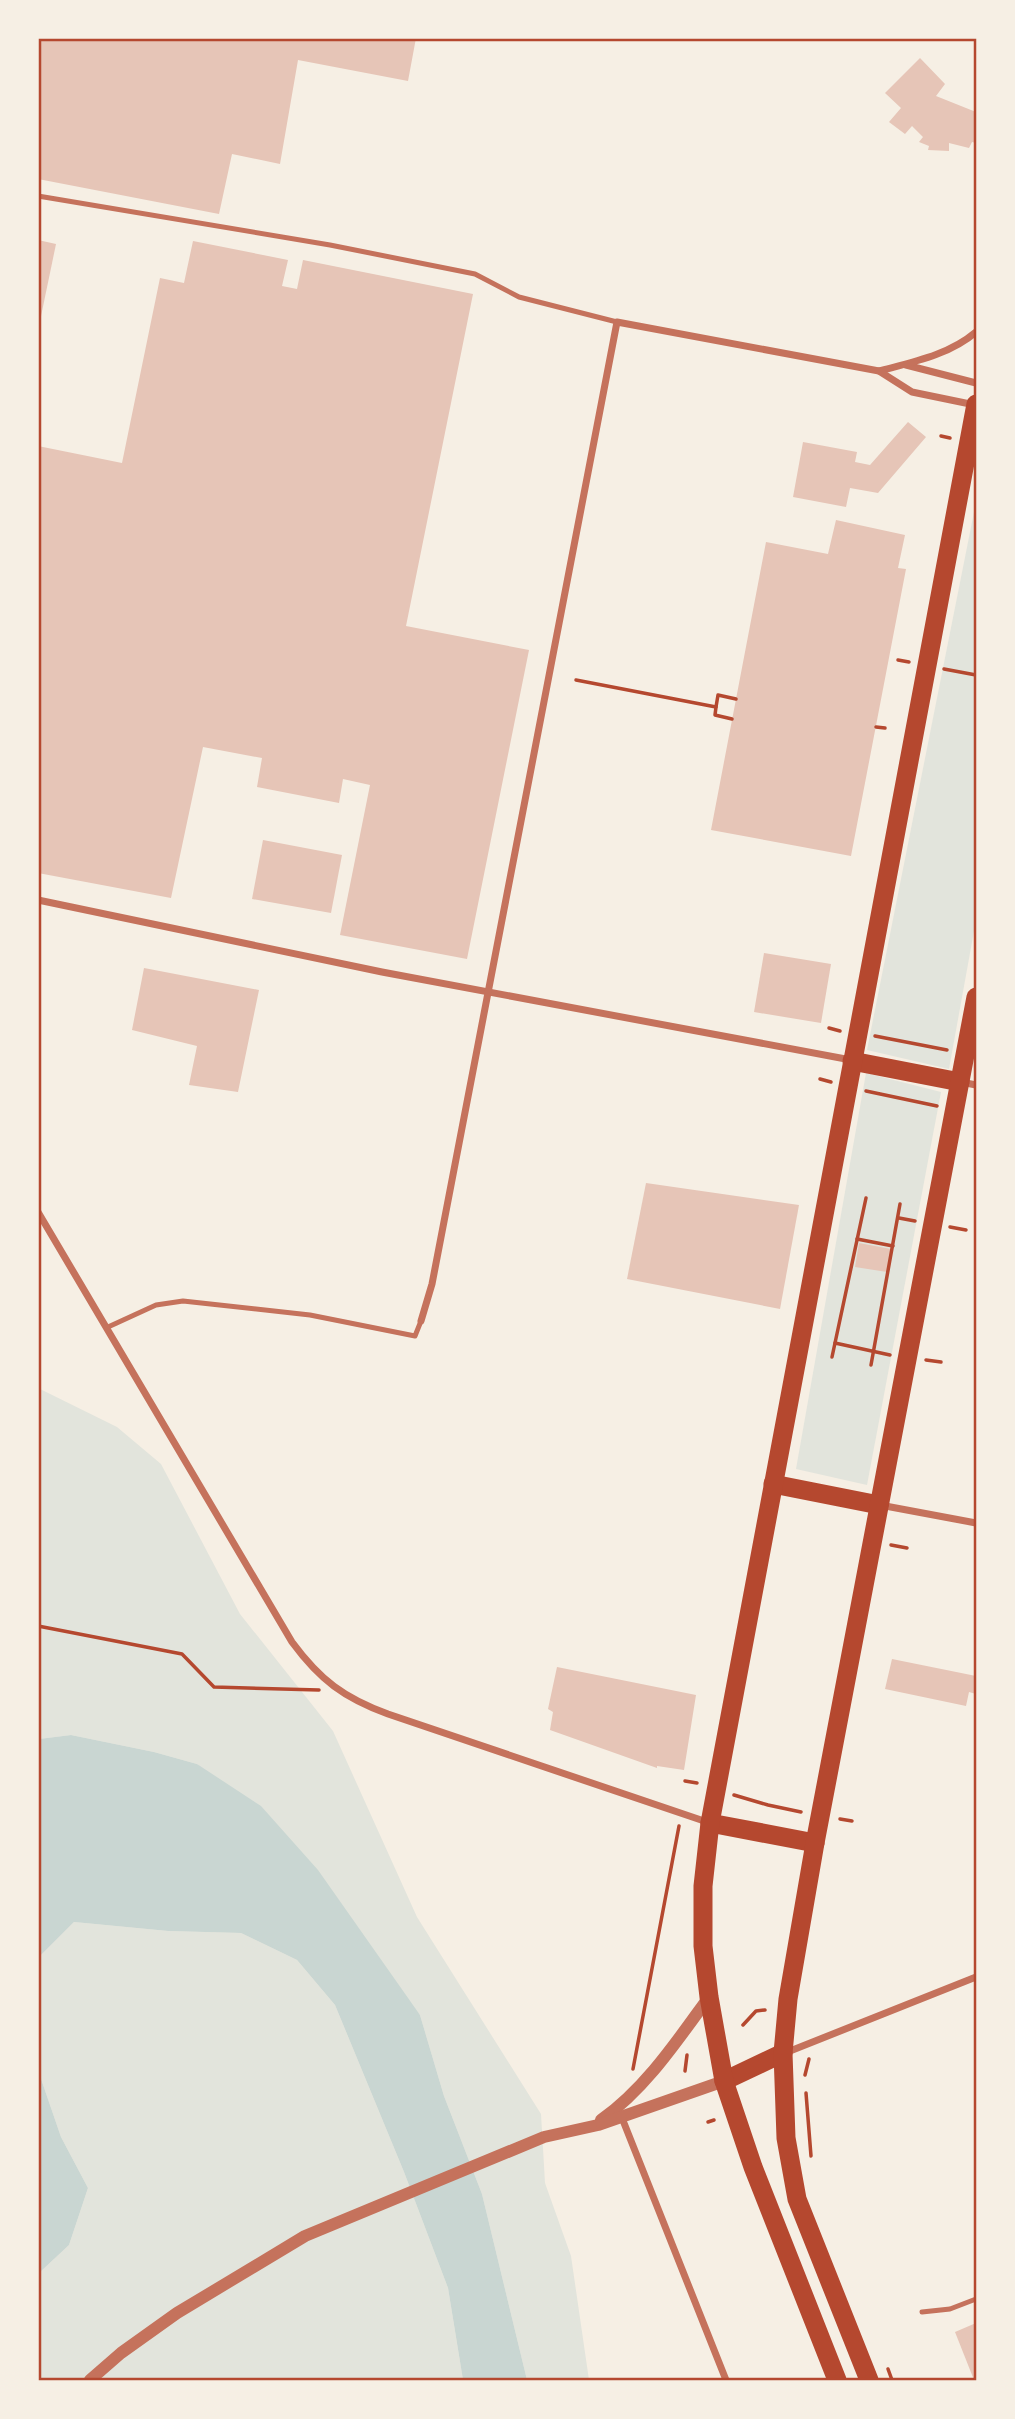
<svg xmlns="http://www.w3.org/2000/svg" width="1015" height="2419" viewBox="0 0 1015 2419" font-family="'Archivo Narrow',sans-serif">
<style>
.green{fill:#e2e4dc}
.water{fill:#c9d6d2}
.building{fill:#e6c5b7}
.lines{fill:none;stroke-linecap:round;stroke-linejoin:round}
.path{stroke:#b5482f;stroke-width:3.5}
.service{stroke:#c5725c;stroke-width:5}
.minor{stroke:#c5725c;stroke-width:7}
.tertiary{stroke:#c5725c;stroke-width:12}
.trunk{stroke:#b5482f;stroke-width:19}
.neatline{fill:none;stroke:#b5482f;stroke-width:2.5}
</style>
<rect width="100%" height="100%" fill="#f6efe4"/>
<g class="green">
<polygon points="976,502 976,920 949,1069 867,1050"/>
<polygon points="866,1073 941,1092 867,1485 796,1469"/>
<polygon points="38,1388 117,1427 161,1464 240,1614 333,1731 417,1917 541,2114 545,2183 571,2256 589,2380 527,2380 482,2194 444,2096 420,2015 197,1764 154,1752 71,1735 39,1739"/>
<polygon points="74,1922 168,1931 241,1933 297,1960 335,2005 404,2172 448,2288 463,2380 39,2380 39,2273 69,2245 88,2188 61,2137 39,2073 38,1974 41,1955"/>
</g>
<g class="water">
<polygon points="71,1735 154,1752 197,1764 261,1806 318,1870 420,2015 444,2096 482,2194 527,2380 463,2380 448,2288 404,2172 335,2005 297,1960 241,1933 168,1931 74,1922 41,1955 39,1974 39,1739"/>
<polygon points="39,2073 61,2137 88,2188 69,2245 39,2273"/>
</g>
<g class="building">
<polygon points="38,38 416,38 408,81 298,60 280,164 232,154 219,214 38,179"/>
<polygon points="920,58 945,84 936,96 976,112 976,143 972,142 969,148 949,143 949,151 928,150 929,146 919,142 923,137 912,126 905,134 889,122 901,108 885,93"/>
<polygon points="38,240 56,244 40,321 38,321"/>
<polygon points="193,241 288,260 282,286 297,289 303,260 473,294 406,626 529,650 467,959 340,935 370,785 343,779 339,803 257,787 262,758 203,747 171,898 38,873 38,446 122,463 160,278 184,283"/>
<polygon points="908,422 926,437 878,493 850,488 846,507 793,497 803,442 857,452 855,462 870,465"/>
<polygon points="836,520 905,535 898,568 906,569 851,856 711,830 766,542 828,554"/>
<polygon points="263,840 342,855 331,913 252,899"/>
<polygon points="764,953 831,964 821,1023 754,1012"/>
<polygon points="144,968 259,990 238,1092 189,1085 197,1046 132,1030"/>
<polygon points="646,1183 799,1205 780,1309 627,1279"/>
<polygon points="859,1243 891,1249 887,1272 855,1267"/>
<polygon points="892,1659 976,1676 976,1694 969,1692 966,1706 885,1689"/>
<polygon points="557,1667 696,1695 684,1770 657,1766 657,1768 550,1730 553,1712 548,1709"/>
<polygon points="976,2323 976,2380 974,2380 955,2332"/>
</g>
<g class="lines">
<g class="path">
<polyline points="941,436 950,438"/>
<polyline points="898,660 909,662"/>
<polyline points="944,669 976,675"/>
<polyline points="576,680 716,707 718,695 736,699"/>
<polyline points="716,707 715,715 732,719"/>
<polyline points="876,727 885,728"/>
<polyline points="829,1028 840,1031"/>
<polyline points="875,1036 947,1050"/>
<polyline points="820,1079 831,1082"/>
<polyline points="866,1091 937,1106"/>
<polyline points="899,1218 915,1221"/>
<polyline points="950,1227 966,1230"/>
<polyline points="857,1239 893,1246"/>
<polyline points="835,1343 866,1198"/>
<polyline points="832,1357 835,1343 890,1355"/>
<polyline points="926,1360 941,1362"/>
<polyline points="871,1365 900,1204"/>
<polyline points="891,1545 907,1548"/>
<polyline points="38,1626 182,1654 214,1687 319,1690"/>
<polyline points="685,1781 697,1783"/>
<polyline points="734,1795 768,1805 801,1812"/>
<polyline points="840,1819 852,1821"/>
<polyline points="743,2025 756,2011 765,2010"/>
<polyline points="633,2069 679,1826"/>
<polyline points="685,2071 687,2055"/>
<polyline points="805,2075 809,2059"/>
<polyline points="806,2093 811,2156"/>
<polyline points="708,2122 714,2120"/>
<polyline points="888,2369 892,2380"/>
</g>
<g class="service">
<polyline points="38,196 330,245 475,274 519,297 617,322"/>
<polyline points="108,1327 156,1305 183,1301 310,1315 415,1336 421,1321"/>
<polyline points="922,2312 950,2309 976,2299"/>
</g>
<g class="minor">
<polyline points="906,365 976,383"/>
<path d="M879,371C913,362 949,355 976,332"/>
<polyline points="38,900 382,972 851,1060"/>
<polyline points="961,1082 976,1085"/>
<path d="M38,1212L292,1642C320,1680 344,1698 388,1714L710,1823"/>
<polyline points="421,1321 432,1284 617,322 879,371 912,392 975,405"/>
<polyline points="880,1505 976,1523"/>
<polyline points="785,2053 976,1977"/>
<polyline points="622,2118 726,2380"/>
</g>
<g class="tertiary">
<path d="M601,2120C645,2089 677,2041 709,1997"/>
<polyline points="90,2380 121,2353 177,2313 305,2236 544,2137 598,2125 724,2081"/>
</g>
<g class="trunk">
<polyline points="852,1061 960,1082"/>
<polyline points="773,1484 879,1505"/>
<polyline points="710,1823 815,1843"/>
<polyline points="724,2081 783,2053"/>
<polyline points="837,2380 753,2167 724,2081 709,1997 703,1946 703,1886 710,1823 976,404"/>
<polyline points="869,2380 797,2199 786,2138 783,2053 788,1999 815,1843 976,997"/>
</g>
</g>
<rect width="1015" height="2419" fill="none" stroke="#f6efe4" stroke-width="80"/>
<rect x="40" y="40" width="935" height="2339" class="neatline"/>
</svg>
